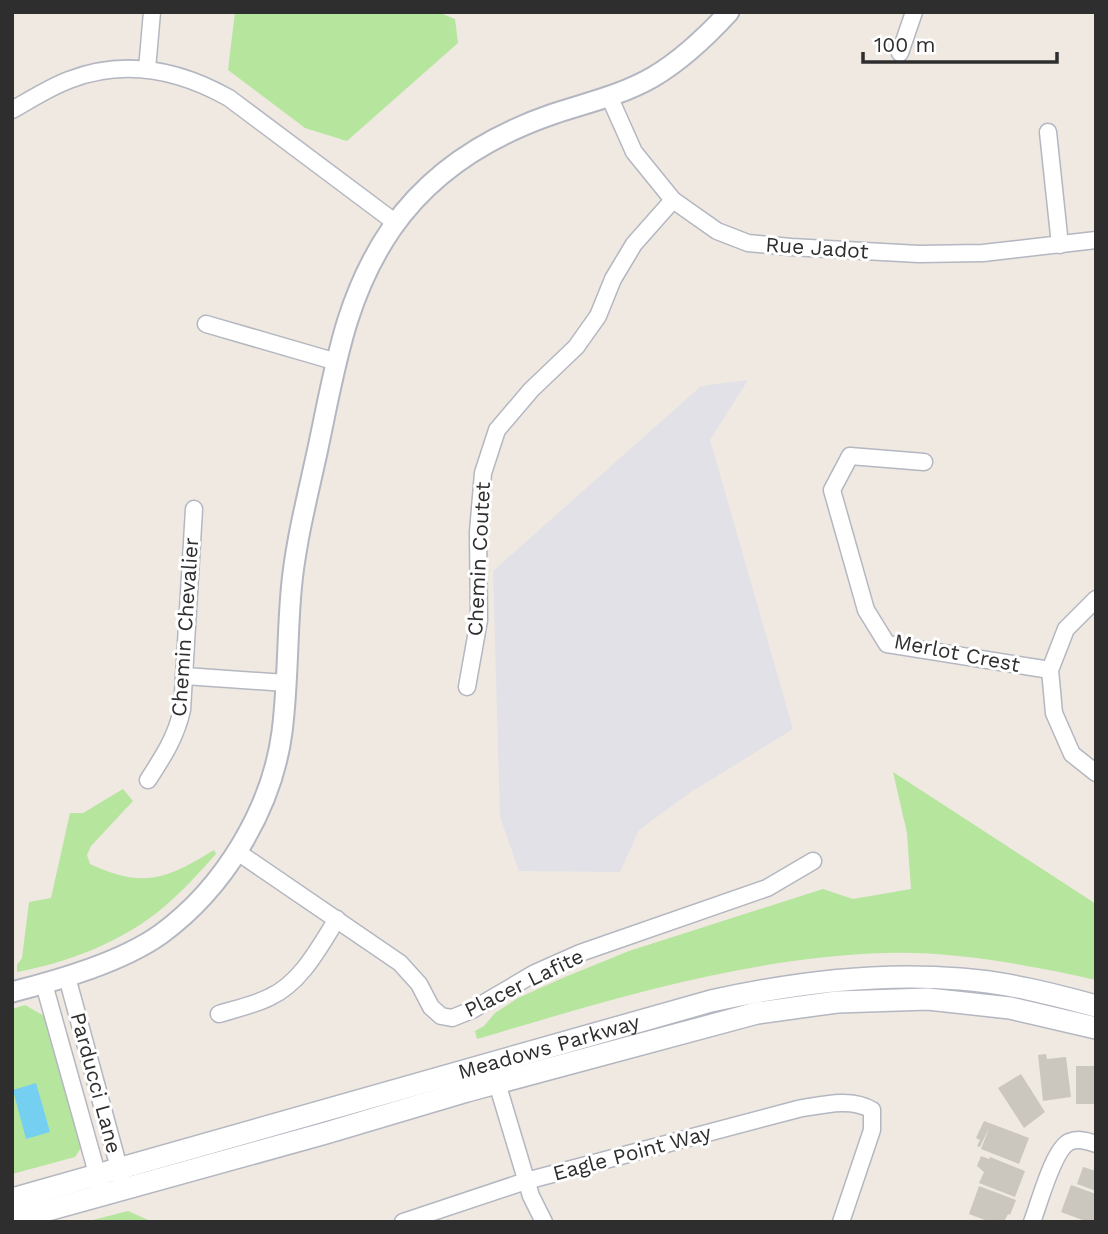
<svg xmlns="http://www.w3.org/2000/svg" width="1108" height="1234" viewBox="0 0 1108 1234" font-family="'Work Sans',sans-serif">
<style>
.industrial{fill:#e3e1e8}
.green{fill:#b6e59e}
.water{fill:#75cff0}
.building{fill:#cbc7bf}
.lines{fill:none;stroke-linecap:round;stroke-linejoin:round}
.minor-casing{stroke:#b4b7c1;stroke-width:19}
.tertiary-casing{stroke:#b4b7c1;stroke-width:23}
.secondary-casing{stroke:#b4b7c1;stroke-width:24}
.minor{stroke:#fff;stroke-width:16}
.tertiary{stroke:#fff;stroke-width:19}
.secondary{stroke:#fff;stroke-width:21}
.labels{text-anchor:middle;stroke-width:6;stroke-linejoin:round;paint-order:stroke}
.street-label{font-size:21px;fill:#2e2e2e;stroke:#fff}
</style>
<rect width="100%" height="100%" fill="#efe9e1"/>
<polygon class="industrial" points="748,380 710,440 793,729 691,792 639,830 620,872 519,871 500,817 493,571 701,386"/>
<g class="green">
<polygon points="235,12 438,12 455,19 458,43 347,141 305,128 228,70"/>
<path d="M893,772L1096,904V980C1031,965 952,951 886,953C747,957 609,1000 477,1039L475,1031L484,1026L495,1013L518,998L565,977L629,951L823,889L853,899L911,889L907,833Z"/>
<path d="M123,789L133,801L91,846L87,855L90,864C143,889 167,879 214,850L216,854C198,874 180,894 159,911C119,943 66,963 17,972V965L22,958L29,902L51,898L70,813H83Z"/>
<polygon points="25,1005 46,1017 81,1148 75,1157 12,1174 12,1009"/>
<polygon points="128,1211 153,1222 85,1222"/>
</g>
<polygon class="water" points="36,1083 50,1132 26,1139 13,1090"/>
<g class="building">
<polygon points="1046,1054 1047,1059 1066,1057 1071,1097 1043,1101 1038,1055"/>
<rect x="1076" y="1066" width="20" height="38"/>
<polygon points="1021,1074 1045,1112 1024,1128 998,1088"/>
<polygon points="984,1121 1029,1138 1019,1164 981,1149 989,1128 980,1147 977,1146 980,1140 976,1138"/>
<polygon points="981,1156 989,1159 990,1157 1025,1171 1015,1197 979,1183 984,1172 977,1166"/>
<polygon points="1083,1167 1096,1171 1096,1191 1077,1184"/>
<polygon points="1071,1185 1096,1194 1096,1222 1088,1222 1061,1212"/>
<polygon points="979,1186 1016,1200 1010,1215 1008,1214 1004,1222 990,1222 969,1214"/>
</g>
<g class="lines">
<g class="minor-casing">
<g id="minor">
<polyline points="900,53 914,12"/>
<polyline points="147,69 152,12"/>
<polyline points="609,96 634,152 673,200 717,231 748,243 791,247 919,254 983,253 1096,240"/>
<path d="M12,110C30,100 50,87 69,80C125,58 179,70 229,98L396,223"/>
<polyline points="1048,132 1060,245"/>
<polyline points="206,324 337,362"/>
<polyline points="924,462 850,456 832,490 866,610 887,644 1050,670"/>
<polyline points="1096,599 1066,629 1050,670 1054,713 1072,754 1096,773"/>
<polyline points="185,676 286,683"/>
<polyline points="467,687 479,620 478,532 483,473 497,430 531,390 576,347 598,316 613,279 634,244 673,200"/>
<path d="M148,780C163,757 176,737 182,710L194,509"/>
<polyline points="236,851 400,963 419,984 431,1007 441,1016 452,1018 472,1010 535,973 580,953 767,888 813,861"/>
<polyline points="67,977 122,1179"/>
<polyline points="44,984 100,1184"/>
<path d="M219,1014C235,1009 254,1005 270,997C301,983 320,946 337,919"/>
<polyline points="494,1073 531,1196 544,1222"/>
<path d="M403,1222L526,1181L798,1109C822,1105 851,1097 872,1110V1130L841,1222"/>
<path d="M1032,1222C1039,1204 1053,1150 1069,1142C1078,1138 1087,1141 1096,1144"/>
</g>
</g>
<g class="tertiary-casing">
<path id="tertiary" d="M12,992C59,980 122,962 161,934C224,888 272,809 282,732C288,686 287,639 291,592C295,543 308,495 318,448C335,368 345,296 392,228C431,172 489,136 553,114C586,103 622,95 653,77C682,60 706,37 729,12"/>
</g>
<g class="secondary-casing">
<g id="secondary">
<path id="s1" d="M12,1199L711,1001C793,983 876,972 960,979C1005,982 1052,994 1096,1006"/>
<polyline points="12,1220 326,1133 467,1091 757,1013 837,1002 928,999 1010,1008 1096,1028"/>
</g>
</g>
<use href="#minor" class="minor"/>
<use href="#tertiary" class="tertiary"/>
<use href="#secondary" class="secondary"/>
</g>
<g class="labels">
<g class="street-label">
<text transform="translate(817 248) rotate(4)" y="7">Rue Jadot</text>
<text transform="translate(479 559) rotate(-87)" y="7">Chemin Coutet</text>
<text transform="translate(185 627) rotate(-86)" y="7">Chemin Chevalier</text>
<text transform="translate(957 653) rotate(11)" y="7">Merlot Crest</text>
<text transform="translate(524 983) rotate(-26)" y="7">Placer Lafite</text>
<text dy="7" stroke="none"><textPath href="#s1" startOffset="558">Meadows Parkway</textPath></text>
<text transform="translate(96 1083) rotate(75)" y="7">Parducci Lane</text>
<text transform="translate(632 1153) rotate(-15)" y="7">Eagle Point Way</text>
</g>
</g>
<rect width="1108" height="1234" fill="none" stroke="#2e2e2e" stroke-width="28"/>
<path d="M863 52v10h194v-10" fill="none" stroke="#2e2e2e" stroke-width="3.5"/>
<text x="874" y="52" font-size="21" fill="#2e2e2e" stroke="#ffffff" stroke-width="5" paint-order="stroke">100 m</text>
</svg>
